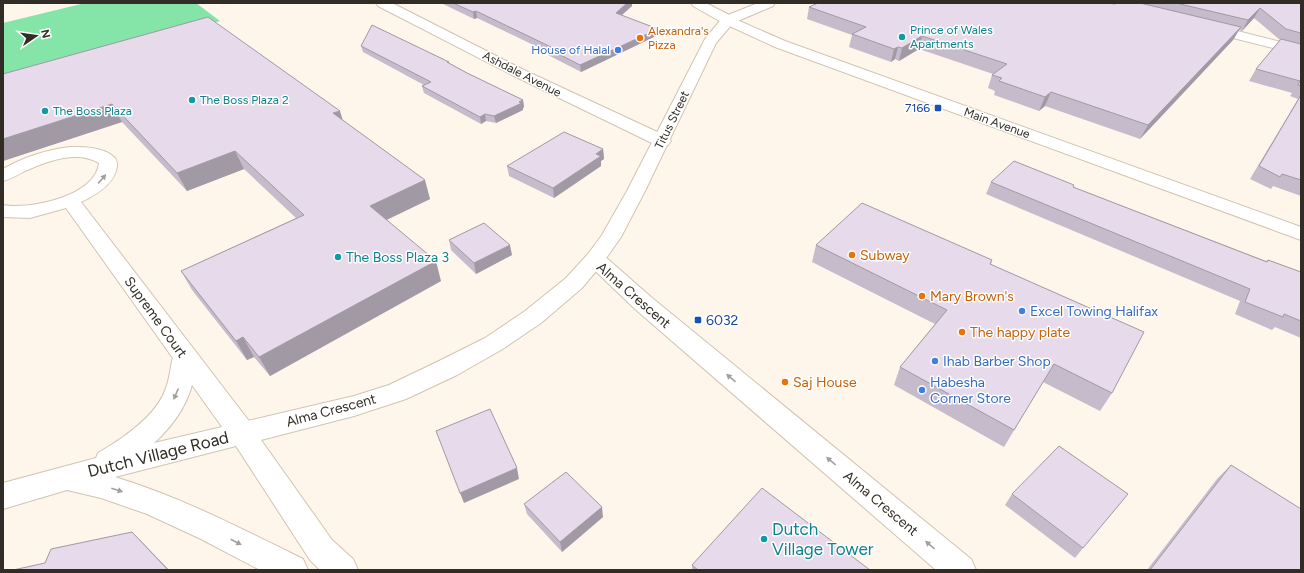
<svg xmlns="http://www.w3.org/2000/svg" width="1304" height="573" viewBox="0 0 1304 573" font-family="Figtree,sans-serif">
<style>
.green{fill:#85e4a8}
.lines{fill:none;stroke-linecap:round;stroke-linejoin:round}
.minor-casing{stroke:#d0c4b2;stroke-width:2}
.tertiary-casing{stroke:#d0c4b2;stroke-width:2}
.secondary-casing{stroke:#d0c4b2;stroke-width:2}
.minor{fill:#fff;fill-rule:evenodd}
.tertiary{fill:#fff;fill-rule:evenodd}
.secondary{fill:#fff;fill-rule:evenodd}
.wall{fill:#c6bbca}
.shaded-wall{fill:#a199a4}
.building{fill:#e6daeb;stroke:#a199a4}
.oneway{fill:#a2a09d}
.culture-dot{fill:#0f9aa8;stroke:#fff;stroke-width:1.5}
.food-dot{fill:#e8710a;stroke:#fff;stroke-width:1.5}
.shop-dot{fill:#3f7fe0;stroke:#fff;stroke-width:1.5}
.transit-dot{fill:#1a4fb4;stroke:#fff;stroke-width:1.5}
.labels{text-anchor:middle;stroke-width:3;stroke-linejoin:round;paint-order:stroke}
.far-culture-label{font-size:12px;fill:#0d838f;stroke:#fff;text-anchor:start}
.far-food-label{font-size:12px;fill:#c56008;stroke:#fff;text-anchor:start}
.far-shop-label{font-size:12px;fill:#366cbe;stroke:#fff;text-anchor:end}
.far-street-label{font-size:12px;fill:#312c25;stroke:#fff}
.far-transit-label{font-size:12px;fill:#164399;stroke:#fff;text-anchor:end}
.food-label{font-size:14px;fill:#c56008;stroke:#fff;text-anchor:start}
.culture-label{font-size:14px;fill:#0d838f;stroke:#fff;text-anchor:start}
.street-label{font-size:14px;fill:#312c25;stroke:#fff}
.shop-label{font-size:14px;fill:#366cbe;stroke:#fff;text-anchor:start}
.transit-label{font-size:14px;fill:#164399;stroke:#fff;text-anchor:start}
.near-street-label{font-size:17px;fill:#312c25;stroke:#fff}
.near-culture-label{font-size:17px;fill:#0d838f;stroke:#fff;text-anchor:start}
</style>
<rect width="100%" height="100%" fill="#fef6eb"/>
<polygon class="green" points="85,3 196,3 220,21 3,82 3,23"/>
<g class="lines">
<g class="minor-casing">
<g id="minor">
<polygon points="376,3 392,3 524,70 668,137 671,141 668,145 662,146 656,145 514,76 378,6"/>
<polygon points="728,16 785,41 1301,227 1301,240 775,47 723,23 721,20 723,17"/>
<polygon points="1206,23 1301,47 1301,55 1201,30 1199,27 1201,24"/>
<path d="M70,147C84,147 103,147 114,157C117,160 117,163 117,166C115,184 96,195 81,202L252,425L255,433L252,441L242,444L232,441L66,208L30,218L3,217V205C30,210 96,196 99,163C76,150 48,161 25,171C18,175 11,179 3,181V169C24,157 46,150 70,147Z"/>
<polygon points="595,252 602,254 651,297 971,559 976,570 936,570 635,309 588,264 584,259 588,254"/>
</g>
</g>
<g class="tertiary-casing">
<polygon id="tertiary" points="691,3 706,3 733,17 735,20 733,23 723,23 693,6"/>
</g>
<g class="secondary-casing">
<path id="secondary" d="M758,3H775L773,6L733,23L716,43L645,191L621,237L602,264L582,288L541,323L501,350L457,375L406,399L354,416L261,440L332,540L353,559L358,570H320L310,560L236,446L115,477C181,497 242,529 303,559L308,570H260L201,539L147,514L101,498L67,490L3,509V483L96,458L98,453C122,439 157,416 166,388C171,375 170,361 176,350L185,347L194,350C198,357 197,362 195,371C191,400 175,424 154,443L354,396L389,385L439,361L485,338L525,311L566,278L588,254L602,235L627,191L705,39L723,17Z"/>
</g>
<use href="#minor" class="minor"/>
<use href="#tertiary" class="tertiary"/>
<use href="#secondary" class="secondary"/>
</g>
<g class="wall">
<polygon points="441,3 632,3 632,6 622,15 658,35 581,72 548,55 548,52 477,18 474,19"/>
<polygon points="1116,3 1301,3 1301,196 1273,186 1271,189 1250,179 1298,99 1290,96 1292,93 1249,81 1256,69 1280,40 1254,18 1242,31 1239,30 1233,40 1140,139 1045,106 1039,111 994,95 995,91 988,88 992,75 993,74 919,49 899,61 895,59 891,62 849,47 852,35 807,19 809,7 1115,4"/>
<polygon points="361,46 449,62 449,63 467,73 523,100 524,107 523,108 523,110 496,123 486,121 481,124 424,93 422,86 424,85 363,52"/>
<polygon points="3,74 343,120 430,199 386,220 441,281 270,376 254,357 247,360 192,290 181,271 296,218 244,169 187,191 122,122 3,161"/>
<polygon points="603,149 604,159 601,161 601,166 554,198 509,176 507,166"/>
<polygon points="991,182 1073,187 1266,261 1268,260 1301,272 1301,338 1275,327 1272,330 1235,314 1240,301 986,194"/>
<polygon points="449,240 512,255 476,274 451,250"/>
<polygon points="816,245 992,260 991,264 1112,393 1100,411 1043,382 1004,447 894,385 900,367 935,324 812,262"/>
<polygon points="1231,465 1301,570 1147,570 1217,479"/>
<polygon points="1012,494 1083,548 1075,558 1005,505"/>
<polygon points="524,504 603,517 562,552 527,514"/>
<polygon points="692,565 870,570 692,570"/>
</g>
<g class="shaded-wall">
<polygon points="627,3 632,3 632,6 616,20 616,13"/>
<polygon points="1260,8 1254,18 1242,31 1248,20"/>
<polygon points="476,11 477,18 474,19 473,12"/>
<polygon points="1241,27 1233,40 1140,139 1148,125"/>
<polygon points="658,29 658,35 581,72 580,65"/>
<polygon points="922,36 919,49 899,61 902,48"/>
<polygon points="898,47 895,59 891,62 894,49"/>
<polygon points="1051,92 1045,106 1039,111 1045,97"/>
<polygon points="523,100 524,107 523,108 523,110 496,123 494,116"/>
<polygon points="112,104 122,122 3,161 3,139"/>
<polygon points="340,111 345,128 333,113"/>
<polygon points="485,114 486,121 481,124 480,117"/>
<polygon points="603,149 604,159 601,161 601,166 554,198 553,188 596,154"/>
<polygon points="235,151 244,169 187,191 177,173"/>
<polygon points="425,180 430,199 376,225 370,206"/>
<polygon points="510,245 512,255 476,274 474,263"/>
<polygon points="436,261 441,281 270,376 259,357"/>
<polygon points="243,337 254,357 247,360 236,341"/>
<polygon points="517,468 519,479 464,503 460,493"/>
<polygon points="602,507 603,517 562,552 560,542"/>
<polygon points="132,532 142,542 169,570 168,570"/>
</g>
<g class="building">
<polygon points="453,3 627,3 616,13 658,29 580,65 547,48 551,47 476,11 473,12"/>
<polygon points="818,3 1108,3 1115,4 1116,3 1140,3 1241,27 1148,125 1051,92 1045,97 999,81 1002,78 992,75 1007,64 922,36 902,48 898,47 894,49 852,34 866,27 809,7"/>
<polygon points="1176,3 1301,3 1301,33 1286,29 1260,8 1248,20"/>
<polygon points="208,17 340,111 333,113 425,180 370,206 436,261 259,357 243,337 236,341 181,271 304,215 235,151 177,173 112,104 3,139 3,74"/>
<polygon points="372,25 449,62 447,62 467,73 523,100 519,102 522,103 494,116 485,114 480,117 422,86 431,82 361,46"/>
<polygon points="1281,39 1301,44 1301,86 1298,85 1300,81 1256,69"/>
<polygon points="1301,95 1301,180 1282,174 1280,177 1259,166"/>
<polygon points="564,132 603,149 596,154 601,156 553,188 507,166"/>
<polygon points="1014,161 1074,185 1073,187 1267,262 1268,260 1301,272 1301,321 1284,314 1283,317 1245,302 1250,289 991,182"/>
<polygon points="862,203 992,260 990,264 1144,332 1112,393 1054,364 1014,430 900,367 947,310 816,245"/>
<polygon points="484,223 510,245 474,263 449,240"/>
<polygon points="490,409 517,468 460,493 436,431"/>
<polygon points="1059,446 1128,494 1083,548 1012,494"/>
<polygon points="1231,465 1301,509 1301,570 1150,570"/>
<polygon points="566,472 602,507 560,542 524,504"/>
<polygon points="762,488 870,570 698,570 692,565"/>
<polygon points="132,532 168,570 13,570 45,563 51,549"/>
</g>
<defs><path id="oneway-solid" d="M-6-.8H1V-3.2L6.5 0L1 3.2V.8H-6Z"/></defs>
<g class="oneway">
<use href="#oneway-solid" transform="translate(102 179) rotate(-49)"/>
<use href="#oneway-solid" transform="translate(731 378) rotate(-140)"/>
<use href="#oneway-solid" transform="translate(176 394) rotate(113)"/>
<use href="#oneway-solid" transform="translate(831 461) rotate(-140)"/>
<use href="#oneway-solid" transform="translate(117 490) rotate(17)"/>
<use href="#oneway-solid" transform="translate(236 542) rotate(27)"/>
<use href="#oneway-solid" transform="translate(930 545) rotate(-140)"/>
</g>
<g class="culture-dot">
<circle cx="902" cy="37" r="4"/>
<circle cx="192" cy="100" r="4"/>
<circle cx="45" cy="111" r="4"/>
<circle cx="338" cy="257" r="4"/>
<circle cx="764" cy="539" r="4"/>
</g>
<g class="food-dot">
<circle cx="640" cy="38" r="4"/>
<circle cx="852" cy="255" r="4"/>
<circle cx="922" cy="296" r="4"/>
<circle cx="962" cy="332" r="4"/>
<circle cx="785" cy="382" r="4"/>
</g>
<g class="shop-dot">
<circle cx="618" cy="50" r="4"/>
<circle cx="1022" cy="311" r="4"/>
<circle cx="935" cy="361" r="4"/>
<circle cx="922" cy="390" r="4"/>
</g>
<g class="transit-dot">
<rect x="934" y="104" width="8" height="8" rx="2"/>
<rect x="694" y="316" width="8" height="8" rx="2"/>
</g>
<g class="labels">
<g class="far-culture-label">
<text x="910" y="34">Prince of Wales<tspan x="910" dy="14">Apartments</tspan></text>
<text x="200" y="104">The Boss Plaza 2</text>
<text x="53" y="115">The Boss Plaza</text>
</g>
<g class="far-food-label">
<text x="648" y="35">Alexandra's<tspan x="648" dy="14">Pizza</tspan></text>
</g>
<g class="far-shop-label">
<text x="610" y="54">House of Halal</text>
</g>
<g class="far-street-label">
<text transform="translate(522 74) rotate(27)" y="4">Ashdale Avenue</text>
<text transform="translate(672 120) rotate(-64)" y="4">Titus Street</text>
<text transform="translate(997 123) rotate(20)" y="4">Main Avenue</text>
</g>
<g class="far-transit-label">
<text x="930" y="112">7166</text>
</g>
<g class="food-label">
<text x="860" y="260">Subway</text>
<text x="930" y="301">Mary Brown's</text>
<text x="970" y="337">The happy plate</text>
<text x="793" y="387">Saj House</text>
</g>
<g class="culture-label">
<text x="346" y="262">The Boss Plaza 3</text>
</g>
<g class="street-label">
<text transform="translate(634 295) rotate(41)" y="5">Alma Crescent</text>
<text transform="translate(156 317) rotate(54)" y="5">Supreme Court</text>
<text transform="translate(331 410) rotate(-15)" y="5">Alma Crescent</text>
<text transform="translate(881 503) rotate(40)" y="5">Alma Crescent</text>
</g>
<g class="shop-label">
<text x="1030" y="316">Excel Towing Halifax</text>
<text x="943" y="366">Ihab Barber Shop</text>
<text x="930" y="387">Habesha<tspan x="930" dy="16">Corner Store</tspan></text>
</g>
<g class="transit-label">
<text x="706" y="325">6032</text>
</g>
<g class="near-street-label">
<text transform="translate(158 454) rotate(-14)" y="6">Dutch Village Road</text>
</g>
<g class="near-culture-label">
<text x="772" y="535">Dutch<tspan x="772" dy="20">Village Tower</tspan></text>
</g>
</g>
<rect width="1304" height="573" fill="none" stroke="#312c25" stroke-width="8"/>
<g transform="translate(36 36) rotate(77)" stroke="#ffffff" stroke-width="3" paint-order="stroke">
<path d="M0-3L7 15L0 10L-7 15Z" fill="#312c25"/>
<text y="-6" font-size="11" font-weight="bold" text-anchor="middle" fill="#312c25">N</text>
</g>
</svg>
